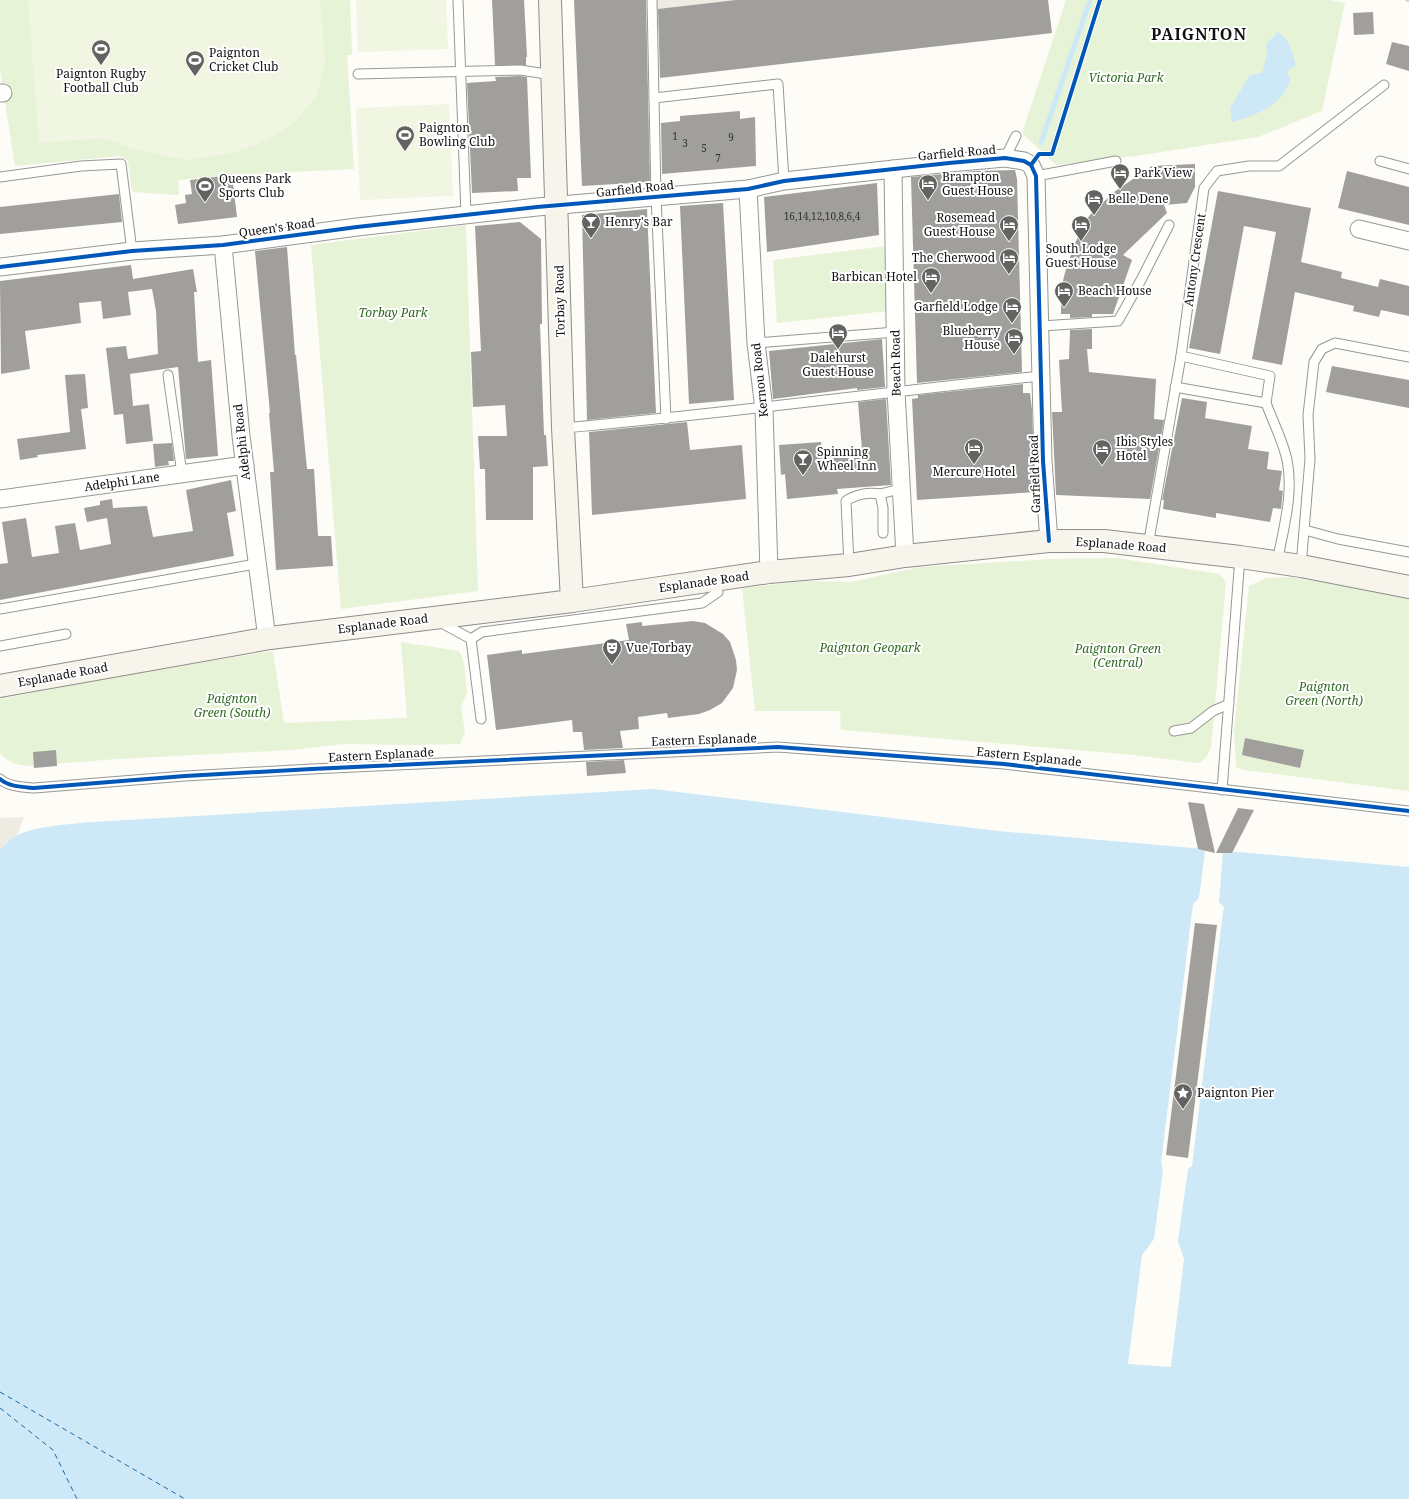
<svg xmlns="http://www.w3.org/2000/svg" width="1409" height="1499" viewBox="0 0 1409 1499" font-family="'Noto Serif',serif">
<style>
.green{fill:#e7f3d7}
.pitch{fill:#f0f6e1}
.plaza{fill:#edebe2}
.water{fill:#cde8f7}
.pier{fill:#fdfcf7}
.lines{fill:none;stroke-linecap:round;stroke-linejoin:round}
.stream{stroke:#cde8f7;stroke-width:5}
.ferry{stroke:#1768a6;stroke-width:1;stroke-dasharray:5 4;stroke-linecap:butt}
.building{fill:#a19f9c}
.lane-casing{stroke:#979795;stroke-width:11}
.street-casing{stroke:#979795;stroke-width:19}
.secondary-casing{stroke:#8e8d8b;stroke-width:24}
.lane{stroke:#fffffe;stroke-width:9}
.street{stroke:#fffffe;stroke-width:17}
.secondary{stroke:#f6f4eb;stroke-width:22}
.rail{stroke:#d9c6c7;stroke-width:3}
.cycleway-casing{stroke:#fff;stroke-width:6}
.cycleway{stroke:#0057b8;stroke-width:4}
.labels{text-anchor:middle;stroke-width:4;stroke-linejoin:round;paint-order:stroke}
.number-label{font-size:10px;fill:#353434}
.poi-label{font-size:12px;fill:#111;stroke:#fff;text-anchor:start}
.park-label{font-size:12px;font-style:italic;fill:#2f6b1f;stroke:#fff}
.street-label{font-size:12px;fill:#111;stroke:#fff}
.district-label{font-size:16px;font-weight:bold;letter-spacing:1px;fill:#111;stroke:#fff}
</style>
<rect width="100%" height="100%" fill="#fdfcf7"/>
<g class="green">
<polygon points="0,0 350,0 352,55 347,55 354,169 232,175 178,180 179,195 132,192 128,161 120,156 15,166 0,70"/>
<polygon points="1066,0 1330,0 1345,3 1322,111 1258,137 1136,156 1056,165 1022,133"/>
<polygon points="466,225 478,591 341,609 311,245"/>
<polygon points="887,246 888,311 777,323 773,260"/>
<polygon points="1117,558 1219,574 1226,582 1211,748 1206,758 1199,763 1134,755 841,730 840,711 755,711 742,588 807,581 851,582 920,567 1051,559"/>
<polygon points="1291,577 1409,597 1409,791 1244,770 1236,767 1234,730 1249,586 1266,578"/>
<path d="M401,642L459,651L464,662L467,694L461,706L465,733L460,744L412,745L344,744L292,750L117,759L28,766C15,765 9,762 0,754V699L137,673L273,651L284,723L407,718Z"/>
</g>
<g class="pitch">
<polygon points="28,0 320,0 325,61 317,95 293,124 259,144 231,153 185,160 135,150 104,138 39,143"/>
<polygon points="356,0 446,0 448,49 358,52"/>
<polygon points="449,104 453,196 360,200 356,108"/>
</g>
<g class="plaza">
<polygon points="655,0 735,0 655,10"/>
<polygon points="24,817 17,835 6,843 0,850 0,818"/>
</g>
<g class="water">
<path d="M1278,32C1291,41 1292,52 1296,66L1291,68L1287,73L1290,79C1284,105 1255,116 1232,122L1230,108L1250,75L1262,73L1267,55L1266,44Z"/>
<path d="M653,789L998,831L1409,867V1499H0V850C5,844 10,839 16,836C39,823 101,822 128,820Z"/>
</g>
<polygon class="pier" points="1197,846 1234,849 1232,853 1223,853 1219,902 1224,907 1223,912 1192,1166 1188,1169 1178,1241 1184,1259 1171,1367 1128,1364 1142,1255 1154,1239 1163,1170 1161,1162 1193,904 1199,898 1205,851 1198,849"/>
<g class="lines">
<polyline class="stream" points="1041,143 1090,0"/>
<g class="ferry">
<polyline points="0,1392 185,1499"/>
<polyline points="0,1408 53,1450 77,1499"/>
</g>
</g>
<g class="building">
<polygon points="492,0 524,0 527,57 526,57 526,65 495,65"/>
<polygon points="574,0 646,0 650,182 582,186"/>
<polygon points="736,0 1048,0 1052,33 660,78 658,9"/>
<polygon points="1373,12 1374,34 1354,35 1353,13"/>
<polygon points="1392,42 1409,46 1409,71 1386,64"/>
<polygon points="520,76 527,77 531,178 517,178 518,191 472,193 467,83 496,81 495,77"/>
<polygon points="740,111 740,119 755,117 756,166 662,174 661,123 680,121 680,116"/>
<polygon points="1195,164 1195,187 1187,203 1164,205 1167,213 1123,255 1132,260 1113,314 1092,314 1092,317 1070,318 1070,314 1061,314 1061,288 1066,269 1075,243 1089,216 1114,192 1152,166"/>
<polygon points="1015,170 1017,179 1022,372 917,383 911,177 976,171"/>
<polygon points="1347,171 1409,187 1409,225 1338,208"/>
<polygon points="232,175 237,217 178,224 175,205 186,203 185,195 192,194 190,180"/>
<polygon points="877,183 879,235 767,252 764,197"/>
<polygon points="1218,191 1311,208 1301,262 1342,272 1341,278 1378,287 1380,279 1409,286 1409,316 1381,310 1379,317 1353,311 1354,306 1295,292 1282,365 1252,359 1276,232 1244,226 1220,354 1189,348"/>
<polygon points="119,194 122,222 0,234 0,207"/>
<polygon points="723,203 734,400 689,404 680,206"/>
<polygon points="647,209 656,413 587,420 582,215"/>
<polygon points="520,222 541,239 542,324 540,324 544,435 546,435 548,466 533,467 533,520 486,520 485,469 480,469 478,436 507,436 505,405 473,407 471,352 481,351 475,226"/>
<polygon points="287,247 295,355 296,355 307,469 314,469 318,536 331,536 333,566 276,570 270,472 274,472 269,413 270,413 255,251"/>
<polygon points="131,265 133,279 193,269 197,292 194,292 198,362 211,360 218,456 186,459 178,367 130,374 133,406 149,404 153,441 126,444 123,414 114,415 106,348 126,346 128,359 158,354 156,311 152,289 128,292 131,315 103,319 101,301 79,303 81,323 25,331 30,369 1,374 0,281"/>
<polygon points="1092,329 1092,349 1087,349 1089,372 1156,379 1154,419 1164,420 1150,499 1056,495 1052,412 1062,412 1059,360 1069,359 1070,330"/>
<polygon points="882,339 885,387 857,390 857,388 773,399 769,351"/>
<polygon points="1332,366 1409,380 1409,408 1326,392"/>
<polygon points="85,374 88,408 81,409 86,449 37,455 38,457 20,460 17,439 70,432 65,375"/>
<polygon points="1023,384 1023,393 1030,393 1032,410 1035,492 917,500 912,399 918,398 918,395"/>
<polygon points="1182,398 1207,402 1205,418 1252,426 1248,449 1269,452 1267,469 1282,471 1279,490 1283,491 1281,509 1273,508 1270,522 1216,513 1216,518 1163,509 1164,500 1162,500"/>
<polygon points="886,399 891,485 837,489 838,494 787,499 785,474 781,475 779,445 821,442 822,453 862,450 858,402"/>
<polygon points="687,422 690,450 742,445 746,499 592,515 589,432"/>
<polygon points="172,443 174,461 168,461 169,465 155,467 153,444"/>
<polygon points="231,480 236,511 227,513 234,556 0,600 0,564 8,563 2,522 26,518 32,557 59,553 55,526 75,523 80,550 111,544 107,518 87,522 84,508 100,505 100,501 112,499 113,508 147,506 153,537 193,531 186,490"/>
<polygon points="693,621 705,623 723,634 730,642 736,660 737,670 733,688 722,703 710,710 699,714 668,718 667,713 638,717 639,729 620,731 623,748 584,750 582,732 573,732 572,720 496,730 487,655 522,650 522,654 629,640 626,624 642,622 642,626"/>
<polygon points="1245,738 1304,750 1300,768 1242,755"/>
<polygon points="56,750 57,766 34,768 33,752"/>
<polygon points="624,760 626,773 587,776 586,762"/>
<polygon points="1188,802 1204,804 1215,853 1198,849"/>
<polygon points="1238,808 1254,810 1232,853 1216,853"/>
<polygon points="1195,923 1217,925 1188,1158 1166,1155"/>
</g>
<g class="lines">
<g class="lane-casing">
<g id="lane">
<polyline points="458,0 466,215"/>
<polyline points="652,0 656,196 666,419"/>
<polyline points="358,74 520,70 553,75"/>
<polyline points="654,98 778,84 784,181"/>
<polyline points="1005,158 1016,136"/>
<polyline points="1380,161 1409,169"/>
<polyline points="1036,176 1116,161"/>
<polyline points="0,177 81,166 121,164 132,251"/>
<polyline points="1041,326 1118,321 1141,280 1169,225"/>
<polyline points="756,343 896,332"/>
<polyline points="168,375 182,474"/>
<polyline points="1175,387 1266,403 1270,376 1181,356"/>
<path d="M1266,403C1273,422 1283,441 1287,460C1294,494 1283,530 1277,563"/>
<path d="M563,428C723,414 882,392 1041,376"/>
<polyline points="880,494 900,489"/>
<polyline points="1305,530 1338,539 1409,552"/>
<polyline points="1148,546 1181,356 1204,188 1217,171 1249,166 1279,166 1384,85"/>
<path d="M849,565L846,501C856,494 869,492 880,494L883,508V533"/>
<polyline points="1301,566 1310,459 1308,415 1314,362 1322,349 1335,343 1409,357"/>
<polyline points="0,609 256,564"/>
<polyline points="438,621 471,639 482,632 702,603 718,592 716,581"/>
<polyline points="471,639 481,719"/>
<polyline points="0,646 66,634"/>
<polyline points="1174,731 1191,728 1213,711 1229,704"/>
<path d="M0,779C9,787 23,787 34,788L185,776L312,769L778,747L1004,764L1409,811"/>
<polyline points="1222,790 1240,557"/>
</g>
</g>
<g class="street-casing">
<g id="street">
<polyline points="0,93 3,93"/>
<polyline points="893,169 896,391 905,556"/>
<polyline points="748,189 756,343 764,409 769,572"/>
<polyline points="1359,229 1409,241"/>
<polyline points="223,245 241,436 267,639"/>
<polyline points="0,267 132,251 223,245 357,227 537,207 748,189 784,181 949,163 1005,158 1024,161 1031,165 1036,176 1043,461 1049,541"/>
<polyline points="0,499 245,465"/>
</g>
</g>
<g class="secondary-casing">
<g id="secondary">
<polyline points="550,0 563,428 572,601"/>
<polyline points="0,686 270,638 572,601 769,572 849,565 905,556 1049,541 1104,541 1240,557 1301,566 1409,587"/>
</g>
</g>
<use href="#lane" class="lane"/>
<use href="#street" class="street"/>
<use href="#secondary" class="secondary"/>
<polyline class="rail" points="1407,0 1409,0"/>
<g class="cycleway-casing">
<g id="cycleway">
<polyline points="1031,165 1039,154 1052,154 1100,0"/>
<polyline points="0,267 132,251 223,245 357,227 537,207 748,189 784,181 949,163 1005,158 1024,161 1031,165 1036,176 1043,461 1049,541"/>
<path d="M0,779C9,787 23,787 34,788L185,776L312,769L778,747L1004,764L1409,811"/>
</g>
</g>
<use href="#cycleway" class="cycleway"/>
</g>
<defs>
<g id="stadium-pin" transform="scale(1)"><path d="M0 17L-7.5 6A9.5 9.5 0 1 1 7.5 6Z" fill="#646362" stroke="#fff"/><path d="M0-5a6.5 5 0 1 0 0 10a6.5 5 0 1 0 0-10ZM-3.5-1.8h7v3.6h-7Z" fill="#fff"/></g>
<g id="hotel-pin" transform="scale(1)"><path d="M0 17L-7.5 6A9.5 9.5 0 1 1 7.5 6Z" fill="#646362" stroke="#fff"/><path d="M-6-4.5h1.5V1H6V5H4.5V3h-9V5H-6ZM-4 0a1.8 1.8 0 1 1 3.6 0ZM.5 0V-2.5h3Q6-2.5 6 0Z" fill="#fff"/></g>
<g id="bar-pin" transform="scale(1)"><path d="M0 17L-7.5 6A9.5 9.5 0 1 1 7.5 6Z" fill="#646362" stroke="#fff"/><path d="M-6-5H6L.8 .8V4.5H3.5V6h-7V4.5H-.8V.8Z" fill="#fff"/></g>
<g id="theatre-pin" transform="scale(1)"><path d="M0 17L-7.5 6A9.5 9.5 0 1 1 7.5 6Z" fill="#646362" stroke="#fff"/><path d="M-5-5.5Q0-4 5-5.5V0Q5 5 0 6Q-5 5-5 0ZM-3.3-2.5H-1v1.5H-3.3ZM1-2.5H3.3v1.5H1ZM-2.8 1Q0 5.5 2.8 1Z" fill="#fff"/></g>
<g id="sight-pin" transform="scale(1)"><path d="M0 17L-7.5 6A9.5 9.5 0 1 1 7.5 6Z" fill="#646362" stroke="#fff"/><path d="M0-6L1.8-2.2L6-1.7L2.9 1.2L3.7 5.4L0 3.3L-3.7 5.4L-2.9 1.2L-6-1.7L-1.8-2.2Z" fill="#fff"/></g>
</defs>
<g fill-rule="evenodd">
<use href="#stadium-pin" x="101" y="49"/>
<use href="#stadium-pin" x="195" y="60"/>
<use href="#stadium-pin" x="405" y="135"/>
<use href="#hotel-pin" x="1120" y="173"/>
<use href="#hotel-pin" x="928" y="184"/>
<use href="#stadium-pin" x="205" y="186"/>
<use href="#hotel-pin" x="1094" y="199"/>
<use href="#bar-pin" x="591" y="222"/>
<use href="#hotel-pin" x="1009" y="225"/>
<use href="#hotel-pin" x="1081" y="225"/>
<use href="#hotel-pin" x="1009" y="258"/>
<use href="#hotel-pin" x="931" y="277"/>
<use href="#hotel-pin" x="1064" y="291"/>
<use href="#hotel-pin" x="1012" y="307"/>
<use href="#hotel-pin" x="838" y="333"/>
<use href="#hotel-pin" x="1014" y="338"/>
<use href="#hotel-pin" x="974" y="448"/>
<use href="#hotel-pin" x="1102" y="449"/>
<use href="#bar-pin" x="803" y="459"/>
<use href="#theatre-pin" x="612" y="648"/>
<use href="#sight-pin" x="1183" y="1093"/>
</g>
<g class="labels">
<g class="number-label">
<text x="675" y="140">1</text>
<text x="731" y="141">9</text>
<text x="685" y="147">3</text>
<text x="704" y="152">5</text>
<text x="718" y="162">7</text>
<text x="822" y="220">16,14,12,10,8,6,4</text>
</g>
<g class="poi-label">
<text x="209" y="57">Paignton<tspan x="209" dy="14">Cricket Club</tspan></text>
<text x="101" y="78" text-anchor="middle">Paignton Rugby<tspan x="101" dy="14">Football Club</tspan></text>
<text x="419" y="132">Paignton<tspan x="419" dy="14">Bowling Club</tspan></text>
<text x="1134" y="177">Park View</text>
<text x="942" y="181">Brampton<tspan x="942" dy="14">Guest House</tspan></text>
<text x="219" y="183">Queens Park<tspan x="219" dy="14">Sports Club</tspan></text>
<text x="1108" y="203">Belle Dene</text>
<text x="995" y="222" text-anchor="end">Rosemead<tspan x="995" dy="14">Guest House</tspan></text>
<text x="605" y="226">Henry's Bar</text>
<text x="1081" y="253" text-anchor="middle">South Lodge<tspan x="1081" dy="14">Guest House</tspan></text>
<text x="995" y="262" text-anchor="end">The Cherwood</text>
<text x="917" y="281" text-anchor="end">Barbican Hotel</text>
<text x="1078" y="295">Beach House</text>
<text x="998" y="311" text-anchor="end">Garfield Lodge</text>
<text x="1000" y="335" text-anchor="end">Blueberry<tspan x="1000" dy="14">House</tspan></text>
<text x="838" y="362" text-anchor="middle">Dalehurst<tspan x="838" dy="14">Guest House</tspan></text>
<text x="1116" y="446">Ibis Styles<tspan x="1116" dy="14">Hotel</tspan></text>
<text x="817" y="456">Spinning<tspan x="817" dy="14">Wheel Inn</tspan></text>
<text x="974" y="476" text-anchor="middle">Mercure Hotel</text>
<text x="626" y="652">Vue Torbay</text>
<text x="1197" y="1097">Paignton Pier</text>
</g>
<g class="park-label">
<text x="1126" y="82">Victoria Park</text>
<text x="393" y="317">Torbay Park</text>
<text x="870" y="652">Paignton Geopark</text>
<text x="1118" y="653">Paignton Green<tspan x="1118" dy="14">(Central)</tspan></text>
<text x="1324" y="691">Paignton<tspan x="1324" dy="14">Green (North)</tspan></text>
<text x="232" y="703">Paignton<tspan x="232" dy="14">Green (South)</tspan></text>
</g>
<g class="street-label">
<text transform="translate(957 153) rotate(-5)" y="4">Garfield Road</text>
<text transform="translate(635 189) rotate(-6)" y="4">Garfield Road</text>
<text transform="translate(277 228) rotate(-8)" y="4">Queen's Road</text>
<text transform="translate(1195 260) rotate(-82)" y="4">Antony Crescent</text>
<text transform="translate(560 301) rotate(-91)" y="4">Torbay Road</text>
<text transform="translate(896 363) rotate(-91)" y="4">Beach Road</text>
<text transform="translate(760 380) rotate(-96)" y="4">Kernou Road</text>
<text transform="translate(242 442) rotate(-96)" y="4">Adelphi Road</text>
<text transform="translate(1035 474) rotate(-92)" y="4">Garfield Road</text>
<text transform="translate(122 482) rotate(-8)" y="4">Adelphi Lane</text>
<text transform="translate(1121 545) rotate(4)" y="4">Esplanade Road</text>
<text transform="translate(704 582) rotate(-8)" y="4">Esplanade Road</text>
<text transform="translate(383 624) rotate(-7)" y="4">Esplanade Road</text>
<text transform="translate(63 675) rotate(-10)" y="4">Esplanade Road</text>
<text transform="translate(704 740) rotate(-2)" y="4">Eastern Esplanade</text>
<text transform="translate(381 755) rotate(-3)" y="4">Eastern Esplanade</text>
<text transform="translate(1029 757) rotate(6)" y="4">Eastern Esplanade</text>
</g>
<g class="district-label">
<text x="1199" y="40">PAIGNTON</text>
</g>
</g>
</svg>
